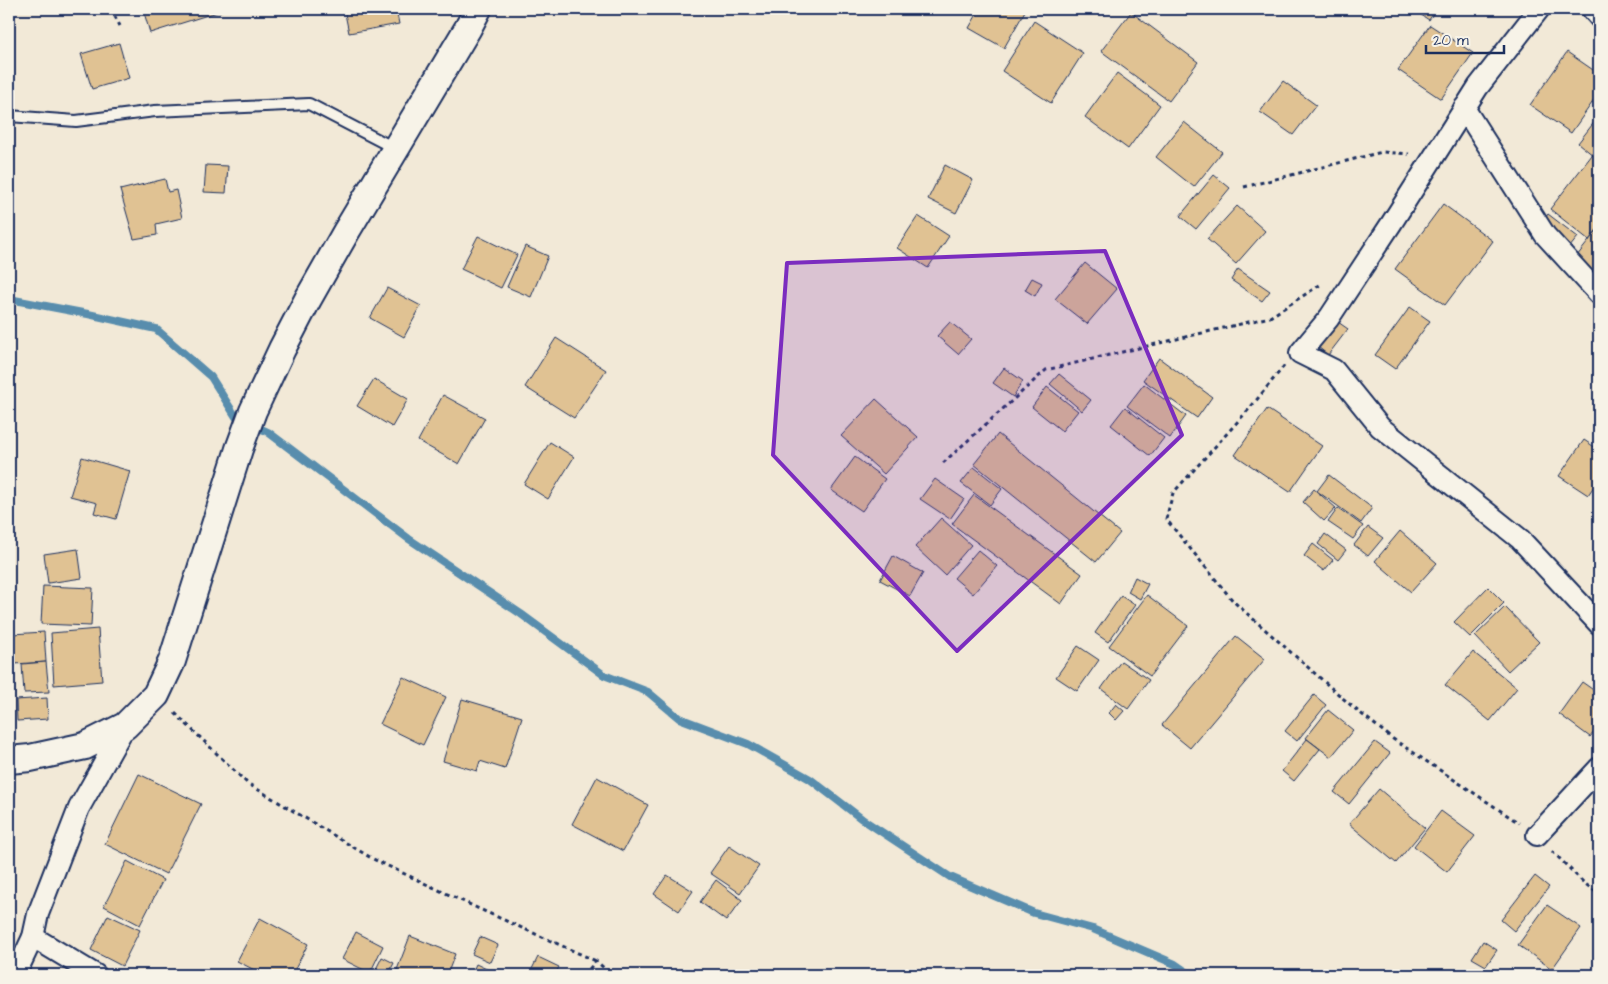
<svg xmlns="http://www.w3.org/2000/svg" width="1608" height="984" viewBox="0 0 1608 984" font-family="'Architects Daughter',sans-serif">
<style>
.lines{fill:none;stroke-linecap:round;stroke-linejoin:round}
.stream{stroke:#588dad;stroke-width:8}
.building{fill:#e0c293;stroke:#1b2f5e}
.service-casing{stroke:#1b2f5e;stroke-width:14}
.minor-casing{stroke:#1b2f5e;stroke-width:24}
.tertiary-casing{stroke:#1b2f5e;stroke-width:30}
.path{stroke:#1b2f5e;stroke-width:3;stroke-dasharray:4 4;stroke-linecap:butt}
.service{stroke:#f7f3e8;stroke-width:10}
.minor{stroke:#f7f3e8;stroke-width:20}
.tertiary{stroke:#f7f3e8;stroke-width:26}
.marked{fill:#7b2cbf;fill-opacity:0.2;stroke:#7b2cbf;stroke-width:4;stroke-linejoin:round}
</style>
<rect width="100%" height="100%" fill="#f2e9d7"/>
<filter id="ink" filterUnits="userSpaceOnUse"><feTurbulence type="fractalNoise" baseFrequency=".02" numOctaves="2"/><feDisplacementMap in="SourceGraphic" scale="10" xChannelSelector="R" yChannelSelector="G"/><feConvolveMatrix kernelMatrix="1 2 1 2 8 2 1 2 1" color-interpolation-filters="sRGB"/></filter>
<g filter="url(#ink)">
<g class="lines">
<polyline class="stream" points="9,299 88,314 156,329 211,377 236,417 268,432 409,539 521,614 604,675 648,692 679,718 748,744 810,779 862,819 950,877 1034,913 1093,929 1175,964 1191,975"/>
</g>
<g class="building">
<polygon points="143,9 227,9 150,33"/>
<polygon points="344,9 396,9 399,24 349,33"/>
<polygon points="980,9 1021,9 1025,11 1004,48 969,28"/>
<polygon points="1412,9 1436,9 1429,20"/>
<polygon points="1131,12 1198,62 1169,101 1101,51"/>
<polygon points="1034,21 1083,53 1051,103 1002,71"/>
<polygon points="1430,25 1473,53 1441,99 1398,70"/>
<polygon points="119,43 129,78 92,89 81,54"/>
<polygon points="1567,52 1599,74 1599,93 1571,133 1530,105"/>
<polygon points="1117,73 1160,105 1128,149 1085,117"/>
<polygon points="1283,81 1316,105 1293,135 1260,112"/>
<polygon points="1599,116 1599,160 1578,143"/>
<polygon points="1184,122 1222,152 1194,187 1156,157"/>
<polygon points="1592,155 1599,160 1599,227 1589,240 1550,209"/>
<polygon points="206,165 228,166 226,193 204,192"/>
<polygon points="945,165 973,180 956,213 928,199"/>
<polygon points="1214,175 1230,188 1196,229 1180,216"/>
<polygon points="165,179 168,192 176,190 182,218 156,224 157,235 134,239 120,190"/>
<polygon points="1443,204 1493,241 1445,305 1395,269"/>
<polygon points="1237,206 1265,231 1236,264 1207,239"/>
<polygon points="1548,214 1578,237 1569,248 1540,225"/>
<polygon points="918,216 949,236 928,268 897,248"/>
<polygon points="1599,228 1599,267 1592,276 1573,261"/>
<polygon points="478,236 517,255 501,288 461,269"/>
<polygon points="525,246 548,256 531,297 507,287"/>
<polygon points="1085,263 1117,289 1087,324 1055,299"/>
<polygon points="1238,269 1270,291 1262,301 1231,280"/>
<polygon points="1032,278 1042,283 1035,296 1025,290"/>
<polygon points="387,288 421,306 404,337 370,318"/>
<polygon points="1410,307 1430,321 1395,369 1375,355"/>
<polygon points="950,322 971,339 958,354 937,336"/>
<polygon points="1338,322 1348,329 1328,355 1318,347"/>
<polygon points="556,338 606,370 574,418 525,387"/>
<polygon points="1159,358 1212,397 1197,418 1143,380"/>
<polygon points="1004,368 1023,381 1013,397 993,383"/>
<polygon points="1059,374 1091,400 1082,411 1050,384"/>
<polygon points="374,379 408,399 392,427 357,406"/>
<polygon points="1144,384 1186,416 1170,438 1127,406"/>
<polygon points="1047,387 1078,411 1062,431 1032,407"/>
<polygon points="443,395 485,418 459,464 418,441"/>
<polygon points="876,399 918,437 884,474 841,436"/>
<polygon points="1125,407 1164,438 1150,456 1111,425"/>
<polygon points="1267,409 1322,446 1290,492 1235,455"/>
<polygon points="998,434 1120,533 1096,562 974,464"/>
<polygon points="1584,440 1599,450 1599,479 1588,495 1559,476"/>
<polygon points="550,442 574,457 548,499 524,484"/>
<polygon points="82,457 130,471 116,519 94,513 97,503 70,496"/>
<polygon points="855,457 885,479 862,511 831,490"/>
<polygon points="974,467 1002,489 990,505 961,483"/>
<polygon points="1329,475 1372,508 1361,523 1317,491"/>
<polygon points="935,479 964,499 950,519 920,499"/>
<polygon points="1314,489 1336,508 1324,521 1303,502"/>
<polygon points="974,495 1082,574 1061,604 952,524"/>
<polygon points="1338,508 1363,526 1353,539 1328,522"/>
<polygon points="941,518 971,545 945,575 915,547"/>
<polygon points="1368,527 1383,538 1368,556 1354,545"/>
<polygon points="1400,531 1437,563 1411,592 1375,561"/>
<polygon points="1325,534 1346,550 1338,560 1318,544"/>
<polygon points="1313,544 1333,560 1324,571 1304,556"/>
<polygon points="78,549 82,578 48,583 44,554"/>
<polygon points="978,550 997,566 973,594 954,578"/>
<polygon points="893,556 923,573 910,596 880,580"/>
<polygon points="1135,577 1148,584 1140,599 1128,592"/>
<polygon points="43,586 93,588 91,626 41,624"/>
<polygon points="1488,587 1504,603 1470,637 1454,622"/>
<polygon points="1147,595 1188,626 1150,676 1109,646"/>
<polygon points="1121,596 1135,605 1108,642 1095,633"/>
<polygon points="1505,607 1539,642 1508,671 1475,636"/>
<polygon points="98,629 102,681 54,685 51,633"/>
<polygon points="44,632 46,662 14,664 12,634"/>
<polygon points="1236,636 1265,659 1190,748 1162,725"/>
<polygon points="1078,646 1099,660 1077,691 1056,677"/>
<polygon points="1473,652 1517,688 1490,721 1445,685"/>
<polygon points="1121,661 1149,680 1128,709 1101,689"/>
<polygon points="46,662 49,692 24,693 22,664"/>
<polygon points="403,677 446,697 423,745 380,724"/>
<polygon points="1582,682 1599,694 1599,726 1590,737 1559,714"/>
<polygon points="1314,695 1326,705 1297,741 1285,731"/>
<polygon points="47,698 48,719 17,721 16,700"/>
<polygon points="462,699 522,717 505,769 480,761 477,771 443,761"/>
<polygon points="1116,704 1124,711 1116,720 1109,713"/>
<polygon points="1328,710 1353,730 1331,757 1306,738"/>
<polygon points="1307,739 1320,749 1294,781 1282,771"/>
<polygon points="1375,742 1390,753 1349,804 1334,792"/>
<polygon points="139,774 201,804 166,874 105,844"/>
<polygon points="597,777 648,805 623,851 572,824"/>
<polygon points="1379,789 1425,828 1396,863 1349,824"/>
<polygon points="1441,811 1475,836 1447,872 1414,846"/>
<polygon points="729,846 759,866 740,893 710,873"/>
<polygon points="127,861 163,880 140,925 104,906"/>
<polygon points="667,875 693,891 679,911 654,894"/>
<polygon points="1535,876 1549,887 1514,931 1501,920"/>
<polygon points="716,880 742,900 726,921 700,902"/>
<polygon points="1547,905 1581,928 1552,969 1518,945"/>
<polygon points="108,915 140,930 122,966 91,950"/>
<polygon points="260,918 308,944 292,975 264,975 237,961"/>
<polygon points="356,932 383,946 370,973 342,959"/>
<polygon points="410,936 455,954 447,975 395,975"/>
<polygon points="480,937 498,945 490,962 472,954"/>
<polygon points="1483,941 1497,950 1486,966 1472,958"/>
<polygon points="382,957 394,963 388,975 378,975 374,973"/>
<polygon points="538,957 559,967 555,975 529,975"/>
<polygon points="476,964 499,975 471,975"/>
</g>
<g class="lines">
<g class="service-casing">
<polyline id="service" points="9,116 76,121 155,111 309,104 396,149"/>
</g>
<g class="minor-casing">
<g id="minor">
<polyline points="1539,9 1478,87 1391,224 1329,318 1300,353 1334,370 1380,427 1520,539 1599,624"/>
<polyline points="1592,9 1599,17"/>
<polyline points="1464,108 1545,235 1599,294"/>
<polyline points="1537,835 1599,768"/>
<polyline points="33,937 96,975"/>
<polyline points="15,975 33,937 38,914 79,808 125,726"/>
</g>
</g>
<g class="tertiary-casing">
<polyline id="tertiary" points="9,760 30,758 85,746 125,726 156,695 172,661 239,449 253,411 282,349 308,299 346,232 468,28 478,9"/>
</g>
<g class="path">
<polyline points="111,9 120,26"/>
<polyline points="1244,187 1382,152 1409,154"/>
<polyline points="1284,366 1250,408 1173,493 1166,519 1234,602 1354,708 1393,739 1519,823"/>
<polyline points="943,463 1046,370 1270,317 1323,283"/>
<polyline points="175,713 247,783 373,859 475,907 596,961"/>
<polyline points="1552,851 1584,883 1599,894"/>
<polyline points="584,975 596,961 612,975"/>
</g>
<use href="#service" class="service"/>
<use href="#minor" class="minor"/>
<use href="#tertiary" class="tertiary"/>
</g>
</g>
<path class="marked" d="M1105,251L1182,435L957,651L773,455L787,263Z"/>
<rect width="1608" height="984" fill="none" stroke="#f7f3e8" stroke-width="30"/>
<rect x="15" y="15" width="1578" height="954" fill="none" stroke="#1b2f5e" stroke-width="2" filter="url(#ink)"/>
<path d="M1426 45v8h78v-8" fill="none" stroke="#1b2f5e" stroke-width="2.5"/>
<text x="1433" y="45" font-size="15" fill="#1b2f5e" stroke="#f7f3e8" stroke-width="4" paint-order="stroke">20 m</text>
</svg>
